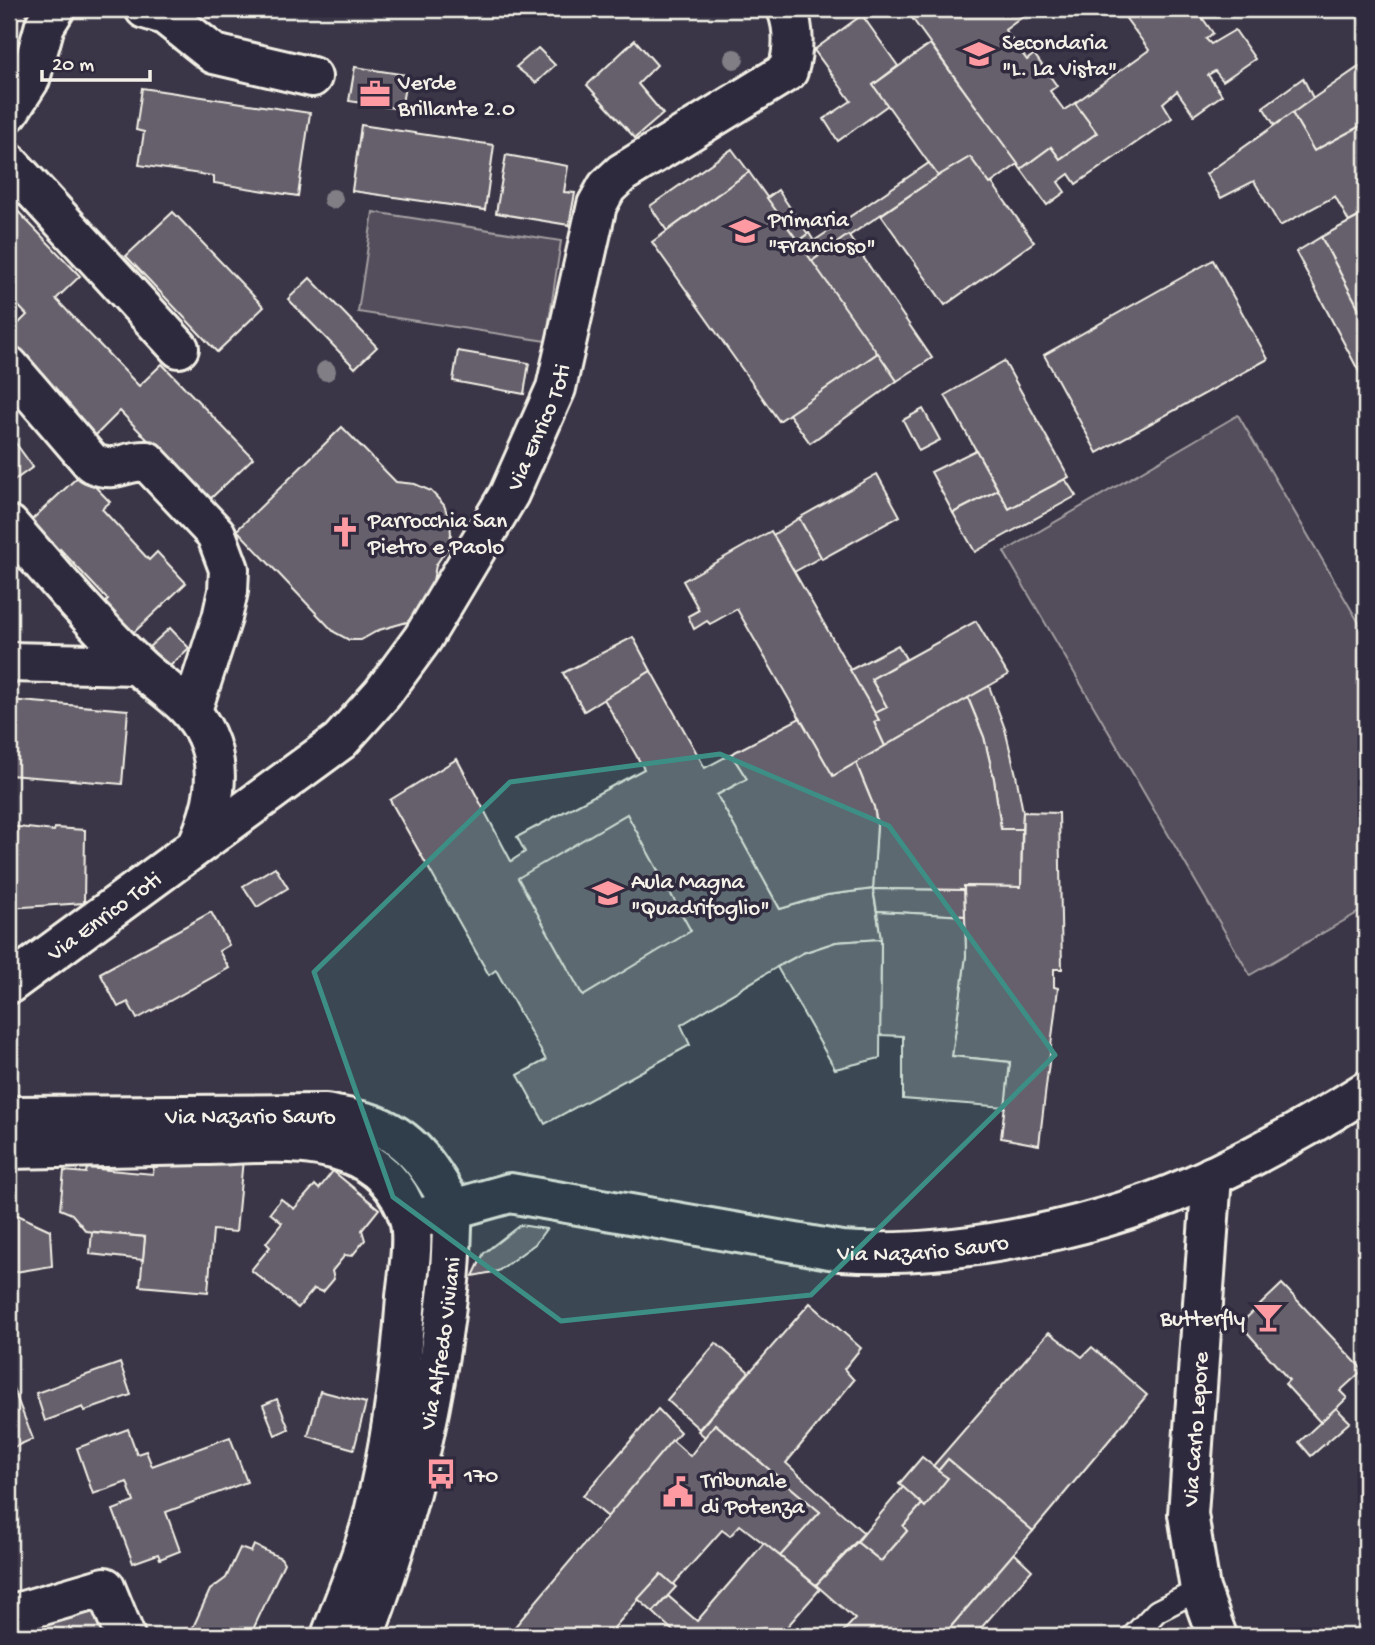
<svg xmlns="http://www.w3.org/2000/svg" width="1375" height="1645" viewBox="0 0 1375 1645" font-family="'Gochi Hand',sans-serif">
<style>
.green{fill:#534e5c;stroke:#a4a0a2;stroke-width:2}
.building{fill:#65616c;stroke:#f4f1e8;stroke-width:2}
.lines{fill:none;stroke-linecap:round;stroke-linejoin:round}
.lane-casing{stroke:#f4f1e8;stroke-width:26}
.street-casing{stroke:#f4f1e8;stroke-width:44}
.lane{stroke:#2f2a3d;stroke-width:21}
.street{stroke:#2f2a3d;stroke-width:38}
.tree{fill:#827e85}
.marked{fill:#3d8f86;fill-opacity:0.2;stroke:#3d8f86;stroke-width:5;stroke-linejoin:round}
.labels{text-anchor:middle;stroke-width:7;stroke-linejoin:round;paint-order:stroke}
.poi-label{font-size:23px;fill:#f4f1e8;stroke:#2f2a3d;text-anchor:start}
.street-label{font-size:23px;fill:#f4f1e8;stroke:#2f2a3d}
</style>
<rect width="100%" height="100%" fill="#3b3647"/>
<filter id="ink" filterUnits="userSpaceOnUse"><feTurbulence type="fractalNoise" baseFrequency=".0143" numOctaves="2"/><feDisplacementMap in="SourceGraphic" scale="14" xChannelSelector="R" yChannelSelector="G"/><feConvolveMatrix kernelMatrix="1 2 1 2 8 2 1 2 1" color-interpolation-filters="sRGB"/></filter>
<g filter="url(#ink)">
<g class="green">
<polygon points="373,212 561,241 546,341 358,312"/>
<polygon points="1238,415 1366,635 1366,908 1250,975 1004,552"/>
</g>
<g class="building">
<polygon points="924,9 1014,9 1021,18 1005,30 1027,60 1034,54 1057,86 1050,91 1064,110 1075,103 1097,133 1060,159 1051,147 1021,169 912,18"/>
<polygon points="1119,9 1196,9 1213,33 1206,39 1211,44 1235,30 1255,59 1223,81 1215,71 1208,75 1222,95 1194,115 1177,91 1163,103 1172,118 1076,184 1069,174 1058,182 1065,192 1047,205 1021,169 1051,147 1060,159 1097,133 1075,103 1149,50"/>
<polygon points="862,15 898,66 873,85 888,105 838,141 824,119 851,101 814,50"/>
<polygon points="635,40 657,65 638,84 663,114 635,138 587,85"/>
<polygon points="930,44 1018,164 990,184 970,157 938,176 873,85"/>
<polygon points="538,48 555,65 536,83 516,67"/>
<polygon points="1366,62 1366,123 1314,151 1292,113"/>
<polygon points="355,67 407,75 401,109 349,101"/>
<polygon points="1303,78 1313,98 1275,126 1263,107"/>
<polygon points="142,88 310,113 298,196 214,183 214,176 139,165 144,132 136,130"/>
<polygon points="1292,113 1314,151 1366,123 1366,213 1349,222 1335,196 1280,226 1254,181 1221,198 1206,174"/>
<polygon points="361,125 494,145 485,210 352,191"/>
<polygon points="732,149 749,172 667,231 650,206"/>
<polygon points="506,155 568,166 564,192 575,193 569,225 496,213"/>
<polygon points="970,157 990,184 992,183 1034,242 945,305 881,215 938,176"/>
<polygon points="929,163 938,176 822,254 814,241"/>
<polygon points="749,172 878,353 779,421 652,242"/>
<polygon points="778,190 808,234 798,241 767,198"/>
<polygon points="9,202 80,276 56,299 139,386 162,364 253,458 207,502 120,411 95,436 9,346 9,333 27,315 9,296"/>
<polygon points="173,212 264,307 217,352 126,256"/>
<polygon points="1366,213 1366,322 1321,237"/>
<polygon points="809,233 822,254 812,261 798,241"/>
<polygon points="848,235 932,358 897,381 812,261"/>
<polygon points="1321,237 1366,322 1366,385 1296,252"/>
<polygon points="1213,260 1268,359 1097,453 1044,355"/>
<polygon points="310,278 377,347 355,368 288,299"/>
<polygon points="458,351 529,363 524,394 453,381"/>
<polygon points="878,353 897,381 810,443 789,414"/>
<polygon points="1004,361 1069,477 1009,509 945,395"/>
<polygon points="923,409 940,440 919,451 903,420"/>
<polygon points="342,427 396,482 415,484 431,491 444,505 450,522 451,534 448,547 436,565 431,592 417,614 407,622 379,630 361,640 349,640 334,632 237,530"/>
<polygon points="9,434 33,467 9,484"/>
<polygon points="976,450 998,490 953,513 931,472"/>
<polygon points="82,473 110,502 102,509 149,560 157,552 186,583 129,637 101,607 108,600 60,549 52,556 24,527"/>
<polygon points="877,474 900,516 822,559 799,518"/>
<polygon points="1065,479 1076,496 975,552 953,513 998,490 1009,509"/>
<polygon points="799,518 821,557 794,572 773,535"/>
<polygon points="771,531 879,720 874,722 885,746 833,776 737,609 710,624 707,621 694,629 688,616 699,610 683,581"/>
<polygon points="976,621 1008,675 885,746 874,722 879,720 875,713 887,707 871,679"/>
<polygon points="170,628 189,648 169,667 149,647"/>
<polygon points="633,637 651,671 584,711 563,673"/>
<polygon points="898,645 906,659 871,679 887,707 875,713 850,670"/>
<polygon points="651,671 705,768 731,754 747,779 717,795 780,909 827,895 873,889 881,939 836,942 803,953 777,967 681,1025 690,1045 545,1124 518,1075 546,1060 496,970 489,975 390,800 457,759 511,861 525,852 517,837 644,769 604,699"/>
<polygon points="989,686 1005,729 1016,775 1023,812 1022,829 1001,829 994,779 984,737 968,698"/>
<polygon points="968,698 984,737 994,779 1001,829 1022,829 1021,887 964,886 964,890 873,889 877,825 874,807 856,763"/>
<polygon points="9,700 128,710 122,784 9,775"/>
<polygon points="800,718 833,776 856,763 874,807 877,825 873,889 827,895 780,909 717,795 747,779 731,754"/>
<polygon points="1023,812 1059,813 1062,969 1054,969 1054,987 1058,988 1039,1145 1001,1138 1010,1062 952,1056 966,956 964,886 1021,887"/>
<polygon points="627,814 691,931 583,996 518,878"/>
<polygon points="9,826 54,831 55,828 85,830 84,903 9,908"/>
<polygon points="275,867 288,888 257,907 243,886"/>
<polygon points="873,889 964,890 965,916 877,911"/>
<polygon points="877,911 965,916 966,956 952,1056 1010,1062 1005,1107 903,1099 903,1036 880,1035 881,939"/>
<polygon points="211,912 229,945 219,951 229,968 137,1019 128,1002 118,1007 100,973"/>
<polygon points="881,939 880,1058 835,1069 777,967 803,953 836,942"/>
<polygon points="155,1158 243,1159 236,1232 213,1230 208,1292 140,1286 145,1237 86,1231 72,1214 60,1209 64,1171 86,1173 87,1168 153,1174"/>
<polygon points="333,1171 379,1209 362,1230 365,1240 352,1256 345,1255 332,1271 334,1279 323,1292 314,1289 298,1308 251,1270 270,1247 266,1243 282,1223 270,1213 281,1199 294,1209 315,1185 319,1189"/>
<polygon points="9,1211 50,1230 52,1266 9,1273"/>
<polygon points="520,1225 546,1229 535,1244 498,1271 473,1276 484,1253"/>
<polygon points="92,1232 145,1237 143,1260 90,1254"/>
<polygon points="1282,1284 1363,1370 1340,1391 1347,1398 1321,1423 1285,1384 1289,1380 1240,1324"/>
<polygon points="810,1303 861,1348 844,1369 854,1380 786,1463 864,1533 816,1585 780,1556 820,1512 715,1424 705,1437 698,1431"/>
<polygon points="1049,1332 1082,1357 1092,1347 1147,1395 1033,1531 948,1459 938,1471 933,1466"/>
<polygon points="716,1343 749,1372 699,1429 667,1400"/>
<polygon points="120,1363 131,1395 85,1411 83,1407 45,1421 36,1393"/>
<polygon points="9,1378 33,1439 9,1449"/>
<polygon points="320,1391 366,1403 354,1449 308,1436"/>
<polygon points="277,1399 289,1429 275,1435 263,1405"/>
<polygon points="1336,1408 1350,1422 1311,1456 1299,1442"/>
<polygon points="658,1409 680,1432 608,1517 583,1496"/>
<polygon points="715,1424 820,1512 780,1556 740,1525 730,1536 722,1530 673,1585 661,1574 607,1636 507,1636 672,1440 690,1456"/>
<polygon points="128,1429 137,1454 146,1451 152,1466 230,1437 247,1482 166,1512 180,1551 160,1559 158,1554 133,1563 113,1510 134,1502 127,1482 93,1494 77,1448"/>
<polygon points="922,1457 948,1478 925,1507 899,1484"/>
<polygon points="948,1459 1033,1531 943,1636 839,1636 855,1619 816,1585 857,1542 881,1561 907,1531 903,1526 922,1504 925,1507 948,1478 938,1471"/>
<polygon points="903,1487 922,1504 903,1526 907,1531 881,1561 857,1542"/>
<polygon points="764,1543 820,1589 779,1636 669,1636 673,1631 653,1612 668,1596 697,1621"/>
<polygon points="254,1545 281,1558 284,1563 250,1636 189,1636 210,1590 226,1578 240,1548 251,1552"/>
<polygon points="1014,1553 1032,1570 974,1636 943,1636"/>
<polygon points="661,1574 676,1587 653,1612 638,1599"/>
<polygon points="101,1597 115,1636 28,1636 24,1624"/>
</g>
<g class="lines">
<g class="lane-casing">
<polyline id="lane" points="1133,1636 1157,1611 1200,1589"/>
</g>
<g class="street-casing">
<g id="street">
<polyline points="145,9 165,15 214,54 312,77"/>
<polyline points="9,112 30,79 45,25 55,9"/>
<polyline points="9,163 179,348"/>
<path d="M9,366L92,463C117,474 124,460 147,461L216,534L229,569L228,591L222,618L192,710"/>
<path d="M9,525C50,572 91,620 136,664C161,688 191,702 206,735C223,772 213,809 198,844"/>
<polyline points="9,662 137,665"/>
<path id="s1" d="M9,984L340,741L382,694L423,638L509,494L556,388L597,205L607,187L622,173L788,71C794,50 795,30 787,9"/>
<path id="s2" d="M9,1116L326,1114C340,1117 355,1119 369,1123C412,1136 433,1172 453,1208"/>
<path d="M9,1149C74,1148 139,1146 204,1145C250,1144 302,1137 346,1153C377,1164 399,1186 409,1218C415,1240 408,1275 406,1297C401,1371 391,1445 373,1517C363,1557 345,1597 331,1636"/>
<polyline points="1212,1176 1188,1514 1200,1589 1217,1636"/>
<path id="s3" d="M410,1221L510,1193L841,1251C957,1259 1107,1227 1213,1176C1265,1151 1317,1122 1366,1091"/>
<polyline points="9,1615 105,1587 125,1636"/>
<path id="s4" d="M364,1636C406,1525 435,1407 448,1289C452,1262 451,1235 453,1208"/>
</g>
</g>
<use href="#lane" class="lane"/>
<use href="#street" class="street"/>
</g>
<g class="tree">
<circle cx="734" cy="59" r="10"/>
<circle cx="333" cy="199" r="10"/>
<circle cx="326" cy="371" r="10"/>
</g>
</g>
<path class="marked" d="M720,754L889,826L1055,1055L811,1295L561,1321L393,1197L314,972L510,782Z"/>
<defs>
<g id="school-bare" transform="scale(2.415)"><path d="M0-5L7-2L0 1L-7-2ZM-4 1L0 2.5L4 1V4Q0 6-4 4Z" fill="#ff9aa2" stroke="#2f2a3d" stroke-width="2.5" paint-order="stroke"/></g>
<g id="office-bare" transform="scale(2.415)"><path d="M-6-3h4V-5.5h4V-3h4V5H-6ZM-1-4.5V-3h2v-1.5ZM-6 0V1H6V0Z" fill="#ff9aa2" stroke="#2f2a3d" stroke-width="2.5" paint-order="stroke"/></g>
<g id="church-bare" transform="scale(2.415)"><path d="M-1.2-6h2.4v3.5h3.3v2.4h-3.3V6h-2.4V-.1h-3.3v-2.4h3.3Z" fill="#ff9aa2" stroke="#2f2a3d" stroke-width="2.5" paint-order="stroke"/></g>
<g id="university-bare" transform="scale(2.415)"><path d="M0-5L7-2L0 1L-7-2ZM-4 1L0 2.5L4 1V4Q0 6-4 4Z" fill="#ff9aa2" stroke="#2f2a3d" stroke-width="2.5" paint-order="stroke"/></g>
<g id="bar-bare" transform="scale(2.415)"><path d="M-6-5H6L.8 .8V4.5H3.5V6h-7V4.5H-.8V.8Z" fill="#ff9aa2" stroke="#2f2a3d" stroke-width="2.5" paint-order="stroke"/></g>
<g id="bus-bare" transform="scale(2.415)"><path d="M-5-6H5V4H4V6H2V4H-2V6H-4V4H-5ZM-3.5-4V0h7V-4ZM-3.5 1.2v1.5H-2V1.2ZM2 1.2v1.5H3.5V1.2Z" fill="#ff9aa2" stroke="#2f2a3d" stroke-width="2.5" paint-order="stroke"/></g>
<g id="civic-bare" transform="scale(2.415)"><path d="M-.6-6.5H3V-4.5H.6V-3L4-1V1h2V6H-6V1h2V-1L-.6-3ZM-1.2 2.5V6h2.4V2.5Z" fill="#ff9aa2" stroke="#2f2a3d" stroke-width="2.5" paint-order="stroke"/></g>
</defs>
<g fill-rule="evenodd">
<use href="#school-bare" x="979" y="54"/>
<use href="#office-bare" x="375" y="94"/>
<use href="#school-bare" x="745" y="231"/>
<use href="#church-bare" x="345" y="532"/>
<use href="#university-bare" x="608" y="893"/>
<use href="#bar-bare" x="1268" y="1317"/>
<use href="#bus-bare" x="441" y="1474"/>
<use href="#civic-bare" x="678" y="1492"/>
</g>
<g class="labels">
<g class="poi-label">
<text x="1002" y="49">Secondaria<tspan x="1002" dy="26">"L. La Vista"</tspan></text>
<text x="398" y="89">Verde<tspan x="398" dy="26">Brillante 2.0</tspan></text>
<text x="768" y="226">Primaria<tspan x="768" dy="26">"Francioso"</tspan></text>
<text x="368" y="527">Parrocchia San<tspan x="368" dy="26">Pietro e Paolo</tspan></text>
<text x="631" y="888">Aula Magna<tspan x="631" dy="26">"Quadrifoglio"</tspan></text>
<text x="1245" y="1325" text-anchor="end">Butterfly</text>
<text x="464" y="1482">170</text>
<text x="701" y="1487">Tribunale<tspan x="701" dy="26">di Potenza</tspan></text>
</g>
<g class="street-label">
<text dy="8" stroke="none"><textPath href="#s1" startOffset="784">Via Enrico Toti</textPath></text>
<text dy="8" stroke="none"><textPath href="#s1" startOffset="117">Via Enrico Toti</textPath></text>
<text dy="8" stroke="none"><textPath href="#s2" startOffset="242">Via Nazario Sauro</textPath></text>
<text dy="8" stroke="none"><textPath href="#s3" startOffset="522">Via Nazario Sauro</textPath></text>
<text dy="8" stroke="none"><textPath href="#s4" startOffset="303">Via Alfredo Viviani</textPath></text>
<text transform="translate(1194 1429) rotate(-86)" y="8">Via Carlo Lepore</text>
</g>
</g>
<rect width="1375" height="1645" fill="none" stroke="#2f2a3d" stroke-width="35"/>
<rect x="18" y="18" width="1340" height="1610" fill="none" stroke="#f4f1e8" stroke-width="2.5" filter="url(#ink)"/>
<path d="M42 70v10h108v-10" fill="none" stroke="#f4f1e8" stroke-width="3.5"/>
<text x="52" y="70" font-size="21" fill="#f4f1e8" stroke="#2f2a3d" stroke-width="5" paint-order="stroke">20 m</text>
</svg>
